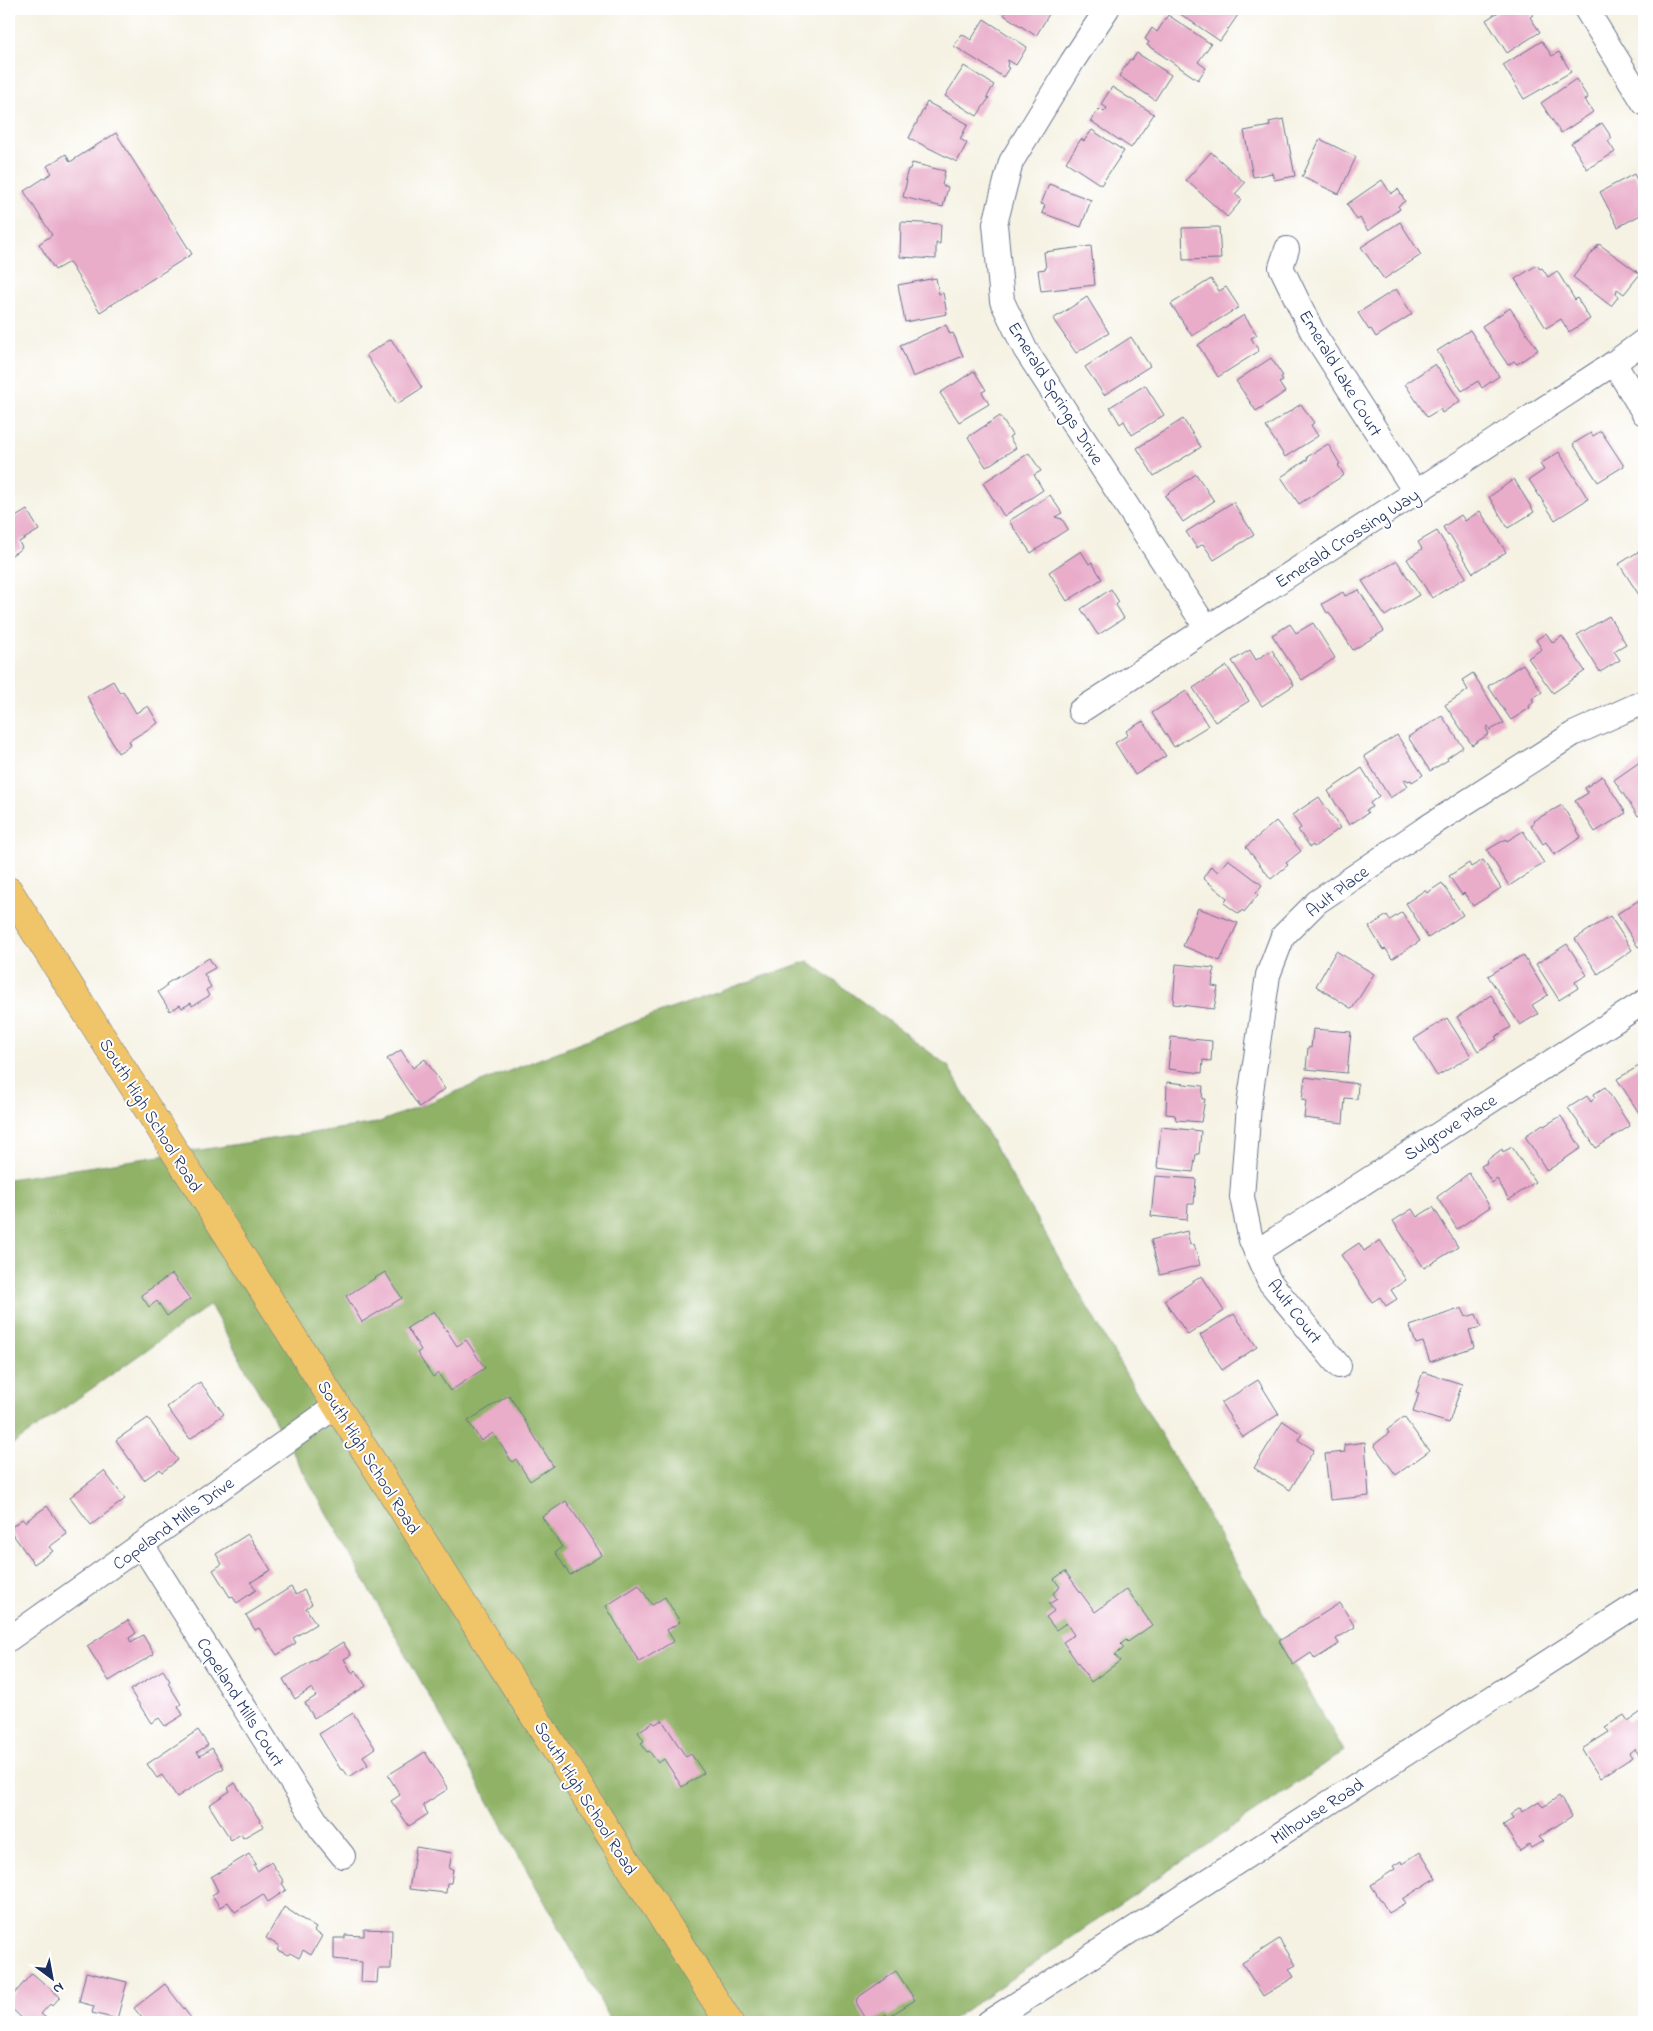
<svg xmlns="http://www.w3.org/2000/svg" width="1653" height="2031" viewBox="0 0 1653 2031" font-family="'Indie Flower',sans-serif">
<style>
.forest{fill:#90b266;stroke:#567062}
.building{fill:#e9acc9}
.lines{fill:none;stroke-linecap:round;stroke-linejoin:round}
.minor-casing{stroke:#67738d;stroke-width:26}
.major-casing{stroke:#67738d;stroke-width:29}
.minor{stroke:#fff;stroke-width:24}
.major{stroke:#f0c469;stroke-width:28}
.labels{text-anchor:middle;stroke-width:4;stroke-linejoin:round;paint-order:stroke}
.street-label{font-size:18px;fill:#1b2f5e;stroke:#fff}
</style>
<rect width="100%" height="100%" fill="#fff"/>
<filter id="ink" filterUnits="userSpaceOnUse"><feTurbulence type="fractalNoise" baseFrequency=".02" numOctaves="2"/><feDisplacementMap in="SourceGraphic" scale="10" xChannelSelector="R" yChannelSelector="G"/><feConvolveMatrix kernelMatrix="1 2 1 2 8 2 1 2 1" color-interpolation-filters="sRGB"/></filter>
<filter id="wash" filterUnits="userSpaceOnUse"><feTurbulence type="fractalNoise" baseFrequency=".0096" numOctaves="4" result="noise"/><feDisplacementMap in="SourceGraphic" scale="20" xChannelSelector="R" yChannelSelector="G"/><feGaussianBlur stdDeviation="1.12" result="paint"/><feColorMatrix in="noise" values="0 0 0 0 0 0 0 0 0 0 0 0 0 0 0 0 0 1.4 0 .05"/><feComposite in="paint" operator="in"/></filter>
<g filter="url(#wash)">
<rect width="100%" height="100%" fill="#f5f2e3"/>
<polygon class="forest" points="808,961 948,1066 1344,1751 948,2022 612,2022 210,1305 9,1447 9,1179 377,1123 636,1021"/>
<g id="blocks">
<g class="building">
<polygon points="1008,9 1052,9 1036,36 1004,15"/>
<polygon points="1173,9 1236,9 1240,12 1220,41"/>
<polygon points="1503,9 1529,9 1533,15 1530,17 1540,32 1507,53 1486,20"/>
<polygon points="1168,15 1211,44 1198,62 1206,68 1198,80 1147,45 1149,42 1145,39 1152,28 1157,32"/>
<polygon points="984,19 1027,47 1016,65 1008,60 1007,67 1009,68 1003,77 954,46 962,34 971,40"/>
<polygon points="1542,41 1552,56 1559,52 1571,72 1524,99 1503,65"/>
<polygon points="1137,53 1171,75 1155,100 1119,76 1130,59 1132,60"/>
<polygon points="964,66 994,85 987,97 989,98 977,116 945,96"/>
<polygon points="1576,79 1588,98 1585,100 1593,112 1561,133 1541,103"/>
<polygon points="1112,87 1154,114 1131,148 1091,121 1099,109 1104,112 1107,108 1101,104"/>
<polygon points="927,102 968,124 960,139 967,143 957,162 909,138"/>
<polygon points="1284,119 1295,176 1274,180 1272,173 1253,177 1244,131 1270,126 1269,122"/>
<polygon points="1602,123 1612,138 1608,141 1615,152 1587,169 1571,143"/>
<polygon points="1092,130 1124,151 1101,185 1066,162 1081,139 1084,141"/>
<polygon points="116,133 192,254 100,312 69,262 55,270 39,244 52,235 24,191 52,173 47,166 66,154 70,162"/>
<polygon points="1320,139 1356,157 1339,194 1302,177"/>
<polygon points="1211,152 1245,183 1235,194 1242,200 1227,217 1186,180"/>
<polygon points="912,163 945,171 942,185 948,187 943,207 903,197 907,180 905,180 908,169 910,169"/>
<polygon points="1634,174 1644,194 1644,200 1642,201 1644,206 1644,213 1618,227 1600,192"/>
<polygon points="1382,180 1391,194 1398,189 1405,201 1398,206 1400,209 1368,231 1360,218 1357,220 1347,204"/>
<polygon points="1049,184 1091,200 1081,227 1042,213 1045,205 1041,204"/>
<polygon points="901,222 941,224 940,244 936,243 936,259 900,257"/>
<polygon points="1400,222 1421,255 1384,279 1361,247"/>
<polygon points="1219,227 1221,259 1183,260 1182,228"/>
<polygon points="1599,244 1640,274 1624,294 1617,289 1616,294 1619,296 1611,306 1573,277"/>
<polygon points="1091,246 1095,285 1041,291 1038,270 1046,269 1044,252"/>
<polygon points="1537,265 1540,269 1542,268 1548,277 1557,271 1575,300 1577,298 1590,319 1569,332 1561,319 1546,328 1515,279"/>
<polygon points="936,278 939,294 943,293 947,314 905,322 898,285"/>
<polygon points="1211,279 1219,291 1226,287 1239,307 1192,336 1171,304"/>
<polygon points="1396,289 1412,314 1376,337 1371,329 1369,330 1358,313"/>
<polygon points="1087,297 1109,333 1076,353 1053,319"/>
<polygon points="1510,308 1538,350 1517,364 1514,361 1508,365 1482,326"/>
<polygon points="1244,315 1257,335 1251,338 1259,351 1218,377 1198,345"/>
<polygon points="946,325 950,334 953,333 963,356 913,377 900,345"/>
<polygon points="1470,330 1499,376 1482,388 1478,381 1462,391 1437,351"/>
<polygon points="1131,337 1150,366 1104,395 1085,367"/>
<polygon points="391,339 422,388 397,404 366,355"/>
<polygon points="1271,358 1283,376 1281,377 1283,381 1279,383 1285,392 1256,411 1236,381"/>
<polygon points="1435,364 1460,401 1442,413 1440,409 1427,417 1405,384"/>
<polygon points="974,371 986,390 982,392 989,404 959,422 940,393"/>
<polygon points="1145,385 1164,415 1132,435 1124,421 1120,424 1110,407"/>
<polygon points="1301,404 1314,423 1311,425 1318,436 1285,457 1266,427"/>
<polygon points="1000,416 1012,435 1009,437 1016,448 986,467 968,437"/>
<polygon points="1183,419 1201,447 1154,476 1137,448"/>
<polygon points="1601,431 1624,466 1598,482 1573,444 1591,433 1593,436"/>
<polygon points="1328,444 1340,464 1338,465 1344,475 1299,504 1281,477 1308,459 1307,457"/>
<polygon points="1559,452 1588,499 1555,520 1529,480 1544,470 1540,464"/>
<polygon points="1029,453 1041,471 1034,475 1043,490 1004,516 983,483"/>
<polygon points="1196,474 1214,501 1183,522 1165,496"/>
<polygon points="1514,479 1534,512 1508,528 1489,497"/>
<polygon points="1050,495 1062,513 1055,517 1062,519 1068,529 1031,553 1009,521"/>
<polygon points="1233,502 1254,535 1214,560 1203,544 1197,548 1186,532"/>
<polygon points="27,510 39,530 19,542 22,548 9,557 9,521"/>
<polygon points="1480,511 1506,552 1473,573 1450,535 1448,536 1443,527 1461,515 1465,521"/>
<polygon points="1437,531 1466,577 1432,598 1407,559 1422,549 1418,542"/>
<polygon points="1644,548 1644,592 1639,595 1619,564"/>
<polygon points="1081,551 1089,564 1092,562 1102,579 1067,601 1049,572"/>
<polygon points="1397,561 1419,595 1385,616 1362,581"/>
<polygon points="1111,589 1119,602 1116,605 1124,618 1098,635 1081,609"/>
<polygon points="1359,590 1384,631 1353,650 1329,612 1327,613 1322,604 1343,592 1345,596"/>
<polygon points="1609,616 1626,644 1614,651 1620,660 1600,672 1577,635"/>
<polygon points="1313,623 1335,658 1302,680 1272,635 1290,624 1296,633"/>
<polygon points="1546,633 1553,643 1562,636 1585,671 1553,693 1528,658 1542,649 1536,640"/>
<polygon points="1250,650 1256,660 1272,650 1294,685 1262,706 1232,661"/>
<polygon points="1523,664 1542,692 1532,699 1534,702 1529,706 1530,708 1511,720 1488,686"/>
<polygon points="1227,666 1249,701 1215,722 1193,688"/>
<polygon points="1473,673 1504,723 1490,730 1488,726 1486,728 1489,734 1472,745 1445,705 1468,690 1462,680"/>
<polygon points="113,681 120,693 123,691 136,713 148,706 158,723 129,741 131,745 118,753 87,696"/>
<polygon points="1186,691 1208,726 1174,747 1152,713"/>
<polygon points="1442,716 1463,747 1447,758 1448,760 1430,771 1408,737"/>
<polygon points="1143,721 1166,756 1135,775 1115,743 1128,735 1126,731"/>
<polygon points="1397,735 1423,775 1412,782 1411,780 1408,781 1406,779 1404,780 1408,786 1390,798 1364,756"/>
<polygon points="1644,759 1644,812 1638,816 1614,780"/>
<polygon points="1362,768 1379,796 1370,803 1372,807 1366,810 1368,813 1349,825 1328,791"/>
<polygon points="1602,776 1626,813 1595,832 1575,801 1588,793 1585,788"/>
<polygon points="1319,797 1340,828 1314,847 1313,845 1310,847 1298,830 1301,828 1292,815"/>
<polygon points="1562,805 1581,837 1554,855 1546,842 1543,844 1531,825 1534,823 1533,821"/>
<polygon points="1276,821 1301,851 1286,863 1288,865 1271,879 1246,847"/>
<polygon points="1523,831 1544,863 1509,886 1487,850 1506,839 1507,841"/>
<polygon points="1228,859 1262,885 1256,893 1258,895 1244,912 1242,910 1239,914 1224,903 1227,898 1203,878 1211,866 1218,872"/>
<polygon points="1483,860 1501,888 1473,906 1464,893 1462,895 1449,876 1469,863 1471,867"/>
<polygon points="1442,883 1463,915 1428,938 1406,903 1425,890 1427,893"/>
<polygon points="1644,897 1644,943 1638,947 1617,914"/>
<polygon points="1198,908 1238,923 1220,961 1183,946"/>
<polygon points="1402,912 1420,941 1392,959 1386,949 1383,950 1369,927 1387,915 1390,920"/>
<polygon points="1610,916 1632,950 1598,974 1575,939"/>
<polygon points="1567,944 1587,975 1575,982 1578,988 1559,1000 1536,964"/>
<polygon points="1336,951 1374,974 1352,1009 1316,986"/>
<polygon points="1523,955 1548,995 1532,1005 1538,1014 1520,1025 1488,976"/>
<polygon points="209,958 215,968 204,974 211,987 206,990 209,996 192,1006 191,1003 182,1008 180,1005 170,1011 158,992 167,986 166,984"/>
<polygon points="1176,964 1214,968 1212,986 1218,987 1214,1009 1173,1004"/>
<polygon points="1491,995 1511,1027 1495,1037 1497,1039 1478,1051 1457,1017"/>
<polygon points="1447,1018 1471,1056 1437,1076 1414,1039"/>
<polygon points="1313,1029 1351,1032 1347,1073 1306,1069 1308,1047 1311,1048"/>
<polygon points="1171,1037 1212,1041 1211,1061 1203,1060 1202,1073 1168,1069"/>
<polygon points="401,1050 413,1068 425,1059 445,1089 419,1107 387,1059"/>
<polygon points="1644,1063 1644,1109 1639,1113 1617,1079"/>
<polygon points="1305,1077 1358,1084 1357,1099 1345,1098 1343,1123 1304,1118 1306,1101 1302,1100"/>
<polygon points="1167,1082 1203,1086 1202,1099 1205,1099 1201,1122 1176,1120 1175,1115 1166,1114"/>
<polygon points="1605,1087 1630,1126 1596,1148 1568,1108 1587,1096 1591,1102 1595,1097 1594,1094"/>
<polygon points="1561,1116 1581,1148 1547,1171 1525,1136 1543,1124 1544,1126"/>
<polygon points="1161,1127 1201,1131 1199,1154 1196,1154 1193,1172 1157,1168"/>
<polygon points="1512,1147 1535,1182 1509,1200 1497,1179 1492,1183 1481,1166 1487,1163 1486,1161 1502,1149 1503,1152"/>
<polygon points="1469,1173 1490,1207 1457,1229 1437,1197"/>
<polygon points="1155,1176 1196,1179 1194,1204 1188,1204 1187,1220 1151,1216"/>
<polygon points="1433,1207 1458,1247 1424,1268 1393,1221 1412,1209 1417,1217"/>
<polygon points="1187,1231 1190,1245 1194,1244 1200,1265 1160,1275 1151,1240"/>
<polygon points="1380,1240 1406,1280 1391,1290 1397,1299 1386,1306 1380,1297 1372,1302 1341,1255 1359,1243 1364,1251"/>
<polygon points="385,1272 402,1298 362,1322 346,1296"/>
<polygon points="172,1274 190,1299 167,1316 157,1301 149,1307 141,1295"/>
<polygon points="1202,1276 1224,1311 1188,1335 1164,1300"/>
<polygon points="1462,1308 1466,1317 1476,1314 1481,1327 1469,1330 1474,1347 1430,1362 1423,1342 1416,1344 1410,1326"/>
<polygon points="434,1311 457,1346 466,1340 485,1368 450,1391 438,1373 433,1377 417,1353 421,1350 407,1328"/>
<polygon points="1234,1314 1257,1347 1222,1370 1200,1335"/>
<polygon points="1423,1372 1462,1384 1449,1423 1413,1412 1419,1393 1416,1392"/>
<polygon points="1258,1380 1279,1414 1243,1437 1221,1403"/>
<polygon points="200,1382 224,1414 190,1439 167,1407"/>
<polygon points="509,1395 553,1466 530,1481 516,1459 512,1462 493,1433 481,1441 468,1421"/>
<polygon points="1404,1417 1429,1451 1396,1475 1374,1445 1389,1433 1387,1430"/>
<polygon points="148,1418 178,1460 162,1472 160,1469 144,1480 116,1440"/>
<polygon points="1283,1421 1302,1434 1298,1440 1314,1450 1290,1490 1254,1468"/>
<polygon points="1365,1442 1369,1496 1330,1500 1325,1454 1345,1452 1344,1445"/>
<polygon points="104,1471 125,1499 91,1525 70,1497"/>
<polygon points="566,1501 602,1555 570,1575 555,1552 562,1547 542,1517"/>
<polygon points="47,1506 67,1534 49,1547 53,1551 34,1564 9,1529 22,1519 25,1522"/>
<polygon points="248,1534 271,1570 251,1582 256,1590 237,1603 232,1596 230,1597 213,1570 222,1564 216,1554"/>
<polygon points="1065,1571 1095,1612 1127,1589 1152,1625 1128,1642 1126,1640 1121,1644 1124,1648 1115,1655 1120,1661 1091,1682 1063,1642 1074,1635 1066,1623 1056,1630 1046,1617 1054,1611 1049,1604 1057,1599 1053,1593 1060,1587 1054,1579"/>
<polygon points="639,1585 652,1605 665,1597 680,1622 667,1630 674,1641 639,1662 606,1606"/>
<polygon points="291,1587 296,1595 304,1590 312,1604 306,1608 316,1624 293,1638 296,1643 277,1655 259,1628 255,1630 246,1615"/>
<polygon points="1340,1603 1355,1627 1336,1639 1339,1644 1315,1659 1311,1653 1293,1665 1279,1641"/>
<polygon points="128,1620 136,1633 129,1638 131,1643 143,1635 154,1654 109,1681 87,1646"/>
<polygon points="343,1642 351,1655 344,1659 352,1673 356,1670 366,1686 314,1718 305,1703 316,1696 312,1688 295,1699 283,1679"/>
<polygon points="163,1670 170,1681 168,1683 181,1704 178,1706 183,1715 165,1726 159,1718 151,1723 130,1690"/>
<polygon points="1644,1710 1644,1756 1641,1758 1635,1749 1630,1753 1633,1757 1600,1778 1582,1749 1609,1732 1605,1727 1624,1715 1628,1721"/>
<polygon points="353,1713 375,1748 363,1756 368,1765 349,1777 343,1769 341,1770 319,1734"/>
<polygon points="662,1720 686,1757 691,1754 704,1773 682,1787 664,1759 658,1763 649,1751 647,1752 641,1743 644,1741 638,1732 653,1722 655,1724"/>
<polygon points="198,1730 208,1745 197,1752 200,1756 212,1748 224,1768 177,1797 162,1775 157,1778 147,1764"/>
<polygon points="425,1752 448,1789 423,1805 428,1814 409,1826 391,1801 400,1795 388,1775"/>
<polygon points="235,1783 264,1826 243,1838 241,1834 231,1840 209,1805 230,1791 228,1788"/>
<polygon points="1559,1796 1572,1816 1539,1837 1543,1841 1531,1848 1529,1845 1520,1851 1503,1825 1513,1819 1510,1815 1520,1808 1522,1812 1539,1801 1543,1807"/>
<polygon points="416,1847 452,1853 449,1869 453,1869 451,1883 447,1883 446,1893 409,1889"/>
<polygon points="1420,1852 1436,1878 1403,1899 1406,1903 1389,1913 1371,1885 1395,1869 1393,1866 1401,1861 1402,1864"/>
<polygon points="249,1854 256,1864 254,1865 257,1871 271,1862 284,1882 282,1883 286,1890 268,1902 263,1894 235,1912 228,1902 220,1907 212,1895 218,1891 211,1877"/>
<polygon points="284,1907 316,1928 314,1931 322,1936 311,1955 303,1950 299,1958 290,1953 288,1955 277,1950 279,1946 266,1938"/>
<polygon points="364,1929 392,1930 391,1969 378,1969 377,1983 361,1982 362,1962 334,1959 334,1938 345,1938 345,1935 364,1936"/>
<polygon points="1279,1939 1296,1965 1289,1969 1294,1977 1263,1996 1242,1963"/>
<polygon points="896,1971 915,2000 888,2017 886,2014 873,2022 867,2022 856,2004 857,1998"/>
<polygon points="86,1972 127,1982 117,2019 92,2013 94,2006 79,2002"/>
<polygon points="32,1973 60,1997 52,2006 50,2004 41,2014 51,2022 24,2022 25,2021 9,2006 9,2000"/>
<polygon points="165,1984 191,2018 184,2022 145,2022 134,2008"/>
</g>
</g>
</g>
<g filter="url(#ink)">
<use href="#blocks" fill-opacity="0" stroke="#67738d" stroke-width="1"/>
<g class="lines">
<g class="minor-casing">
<g id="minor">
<polyline points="1107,9 1072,62 1011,162 995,224 1002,301 1025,349 1207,629"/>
<polyline points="1586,9 1644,103"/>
<polyline points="1287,249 1281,267 1312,331 1416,493"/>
<polyline points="1614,363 1644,413"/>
<polyline points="1080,711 1614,363 1644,341"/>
<polyline points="1256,1252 1644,1002"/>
<polyline points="1339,1366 1269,1281 1251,1240 1242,1197 1249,1105 1268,975 1283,936 1317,902 1426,828 1573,734 1644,702"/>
<polyline points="142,1545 321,1829 343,1856"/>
<polyline points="9,1639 336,1406"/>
<polyline points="989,2022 1644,1600"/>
</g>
</g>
<g class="major-casing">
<polyline id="major" points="9,891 729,2022"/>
</g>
<use href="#minor" class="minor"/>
<use href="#major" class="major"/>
</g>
</g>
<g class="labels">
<g class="street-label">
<text transform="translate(1341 373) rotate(59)" y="6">Emerald Lake Court</text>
<text transform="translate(1056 393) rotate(58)" y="6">Emerald Springs Drive</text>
<text transform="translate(1347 538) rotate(-33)" y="6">Emerald Crossing Way</text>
<text transform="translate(1337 891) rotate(-37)" y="6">Ault Place</text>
<text transform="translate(151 1115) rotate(58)" y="6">South High School Road</text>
<text transform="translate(1450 1127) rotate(-33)" y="6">Sulgrove Place</text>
<text transform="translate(1295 1311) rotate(52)" y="6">Ault Court</text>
<text transform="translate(369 1457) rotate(58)" y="6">South High School Road</text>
<text transform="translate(173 1523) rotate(-36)" y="6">Copeland Mills Drive</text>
<text transform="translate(241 1702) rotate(58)" y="6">Copeland Mills Court</text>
<text transform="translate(586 1798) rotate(58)" y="6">South High School Road</text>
<text transform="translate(1317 1811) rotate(-33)" y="6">Milhouse Road</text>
</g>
</g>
<rect width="1653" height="2031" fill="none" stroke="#fff" stroke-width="30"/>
<g transform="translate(52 1978) rotate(148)" stroke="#ffffff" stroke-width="4" paint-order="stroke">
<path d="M0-4L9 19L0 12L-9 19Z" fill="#1b2f5e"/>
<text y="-8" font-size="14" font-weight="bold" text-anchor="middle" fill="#1b2f5e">N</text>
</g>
</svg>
